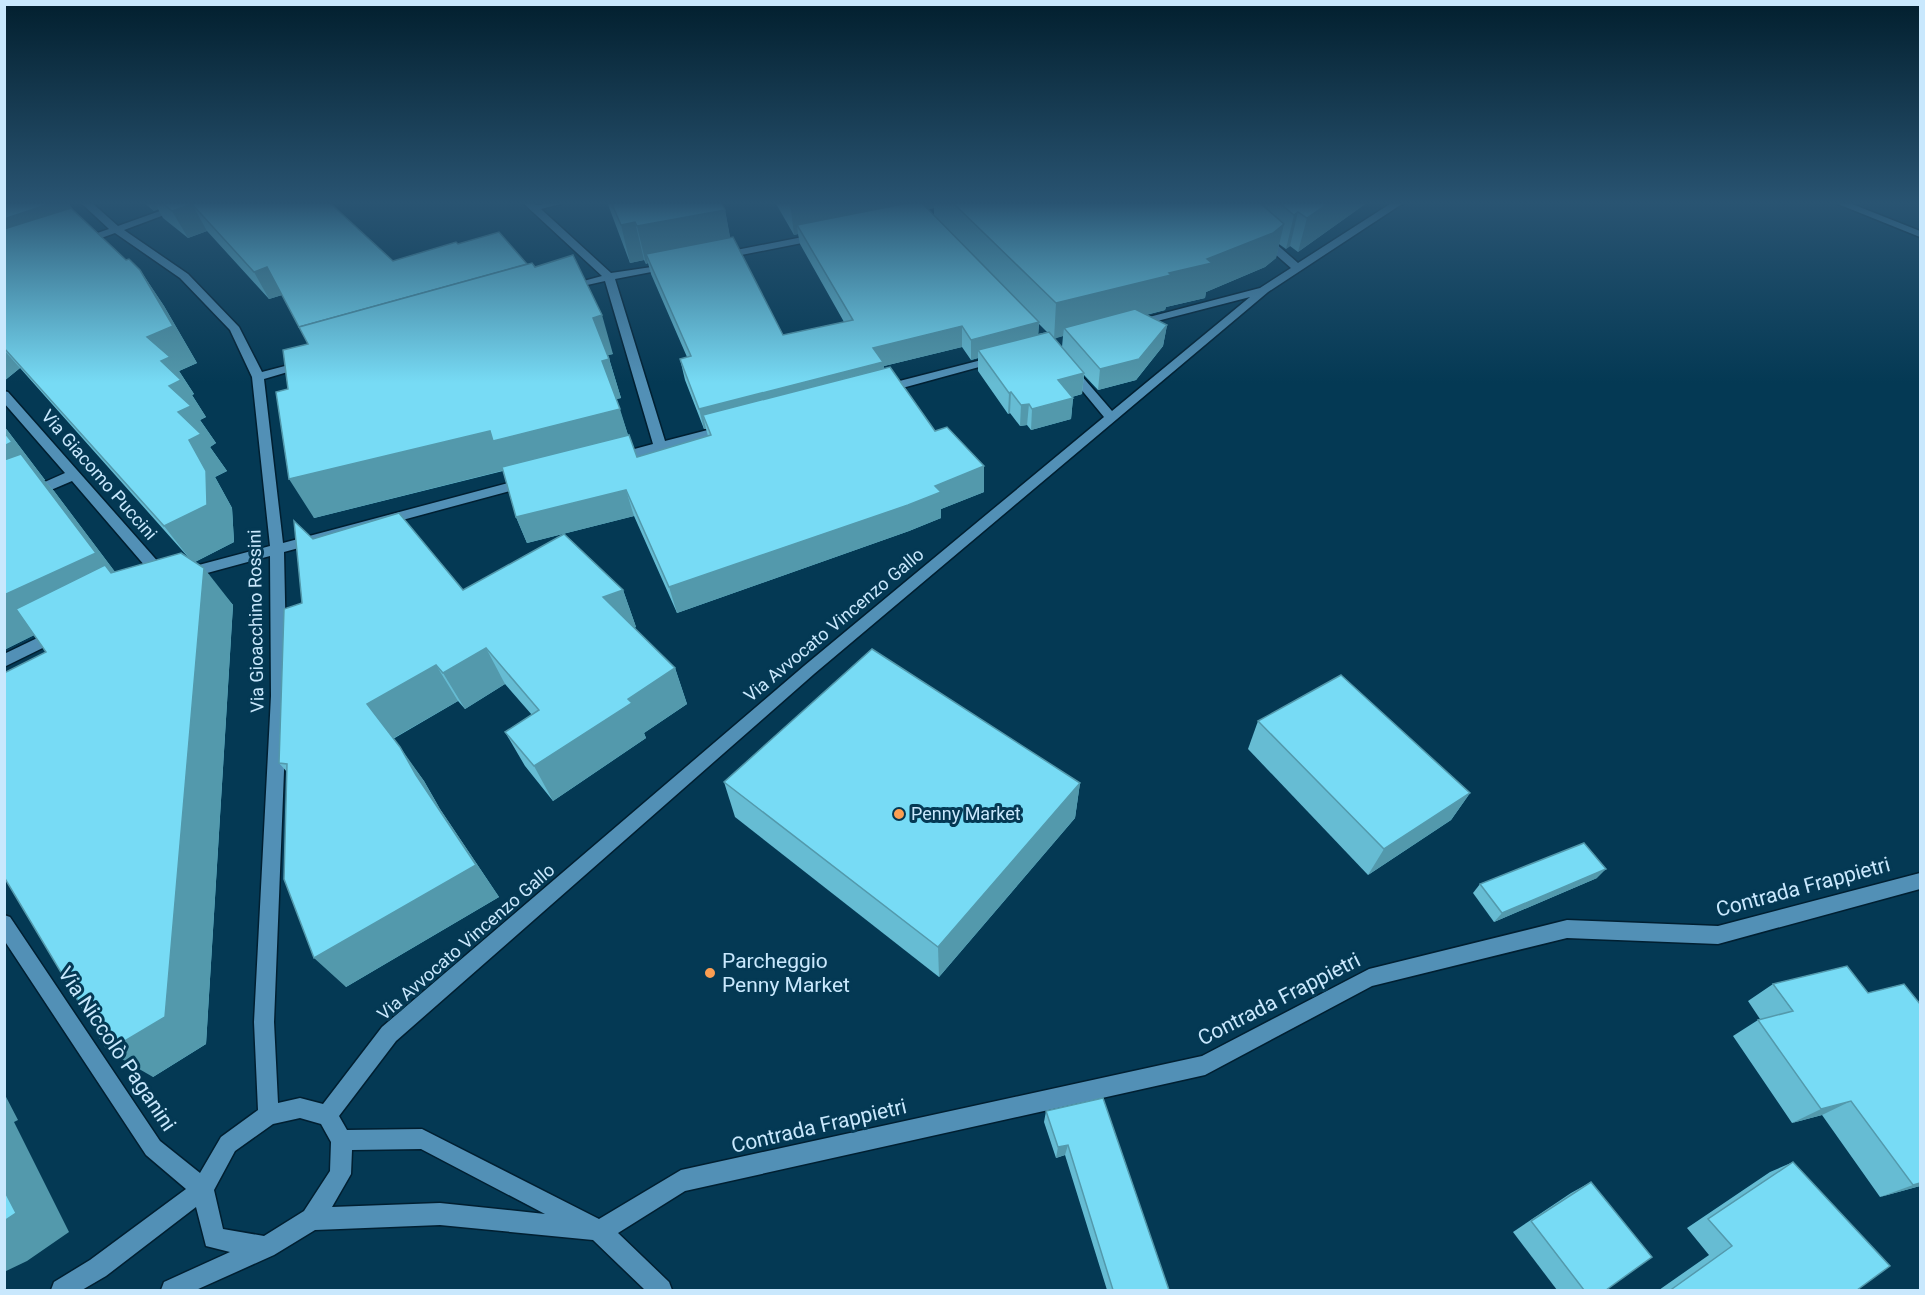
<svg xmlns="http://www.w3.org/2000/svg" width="1925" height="1295" viewBox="0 0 1925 1295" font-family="Roboto,sans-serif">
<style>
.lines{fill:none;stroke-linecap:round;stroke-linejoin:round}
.minor-casing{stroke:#001f31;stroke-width:3}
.minor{fill:#5290b6;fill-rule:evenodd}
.wall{fill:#66bcd3;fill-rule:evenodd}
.shaded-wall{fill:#5399ac}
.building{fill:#77dbf5;stroke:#5399ac;stroke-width:1.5}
.poi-dot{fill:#fc9e52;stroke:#043954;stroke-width:2}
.labels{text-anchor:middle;stroke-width:6;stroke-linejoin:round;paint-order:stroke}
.street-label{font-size:18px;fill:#c9e8fd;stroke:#043954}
.poi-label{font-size:18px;fill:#c9e8fd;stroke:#043954;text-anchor:start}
.near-street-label{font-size:21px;fill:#c9e8fd;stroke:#043954}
.near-poi-label{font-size:21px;fill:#c9e8fd;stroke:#043954;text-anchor:start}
</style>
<rect width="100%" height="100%" fill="#043954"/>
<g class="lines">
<g class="minor-casing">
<g id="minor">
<path d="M80,202H91L118,226L185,202H199L124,230L188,274L239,327L262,372L304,361L310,364L308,366L264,379L283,543L527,478L534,482L532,485L284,552L287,696L274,1022L278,1103L300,1098L323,1104L382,1027L804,666L1104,417L1066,371V367H1074L1112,411L1250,297L1134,327L1130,326V322L1260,288L1291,268L1259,240V236H1267L1298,263L1393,202H1405L1268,292L814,674L396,1041L339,1116L347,1130L422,1129L599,1219L681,1170L1202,1056L1369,969L1567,920L1718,926L1920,873V889L1718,944L1567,938L1372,986L1205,1075L685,1191L618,1233L669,1282L672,1290H645L593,1240L440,1225L315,1230L274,1255L196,1290H161L164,1282L230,1252L206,1246L196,1207L106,1276L82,1290H51L54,1282L90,1260L186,1189L146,1155L4,940V915L10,917L160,1141L200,1173L221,1137L258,1110L254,1022L271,696L270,556L185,579L178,574L180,570L270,546L252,377L230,330L180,278L115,233L85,244H77V240L109,229ZM300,1118L321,1124L331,1142L330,1171L304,1211L264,1236L223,1229L214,1190L235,1151L273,1124ZM421,1149L545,1214L440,1203L332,1207L351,1174L352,1150Z"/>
<polygon points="522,202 533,202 536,205 568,202 541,209 611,273 672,264 672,268 615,279 665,441 727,425 731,426 733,429 731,432 617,462 612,461 611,458 612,455 653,444 605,281 565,290 565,286 602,276"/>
<polygon points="1833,202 1847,202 1920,231 1920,237"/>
<polygon points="818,234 822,235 822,239 721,259 716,256 721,253"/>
<polygon points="997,356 1003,359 1001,361 884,393 878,389 880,386"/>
<polygon points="4,391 8,392 168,573 170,577 168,581 158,581 72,481 4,510 4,500 65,473 4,403"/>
<polygon points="58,628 63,630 65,634 63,638 4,667 4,654"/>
</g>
</g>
<use href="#minor" class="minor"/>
</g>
<g class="wall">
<polygon points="4,202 68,202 73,210 126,260 140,270 164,306 197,363 179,371 194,394 192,395 206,417 200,420 216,443 210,447 227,471 215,477 232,508 234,542 195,562 233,605 206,1044 153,1077 46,652 34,635 4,650 4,426 45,480 44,480 54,491 115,572 188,557 20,368 4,381"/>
<path d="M143,202H329L393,261L458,244L527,264L613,354L608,355L621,398L616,399L628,435L637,457L708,436L706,429H704L685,380L680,359L687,357L651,274L648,263L646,264L644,260L630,263L607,202H721L725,210L730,238L783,335L844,322L800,244L798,234L794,235L775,202H1368L1298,252L1290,246L1286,249L1279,244L1276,258L1265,267L1206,292L1205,298L1166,307L1165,310L1146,315L1167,325L1163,346L1136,380L1098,390L1084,375L1082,394L1072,397L1073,398L1071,419L1031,430L1027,425L1020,426L1010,413L1008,414L978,371V358L971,360L962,347L884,366V369L984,492L941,509V518L909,531L677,613L634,516L527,543L516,517L503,471L314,518L288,389L308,344L282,295L269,299L207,231L188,238L163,218L158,209L154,211ZM934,208V216L928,209ZM1039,324L1047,332L1038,334ZM1063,336L1062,347L1054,338Z"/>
<polygon points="313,539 463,590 623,590 636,627 634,628 675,668 687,704 644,733 646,738 553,801 525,766 505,732 532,715 505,684 465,709 458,701 393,739 424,781 440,809 499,897 346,987 287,772 279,763 302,603"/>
<polygon points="1258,721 1470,793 1451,820 1368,875 1248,749"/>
<polygon points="724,782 1080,783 1075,818 939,977 735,817"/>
<polygon points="1597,878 1494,922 1473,893 1480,884"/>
<polygon points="1773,984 1920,1186 1880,1197 1822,1115 1792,1123 1733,1036 1758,1020 1760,1019 1748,1001"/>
<polygon points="1046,1111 1169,1290 1107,1290 1065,1155 1056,1158 1044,1122"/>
<polygon points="1793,1162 1857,1290 1659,1290 1709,1255 1687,1228 1770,1172"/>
<polygon points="1591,1182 1606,1290 1557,1290 1513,1232 1571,1193"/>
</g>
<g class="shaded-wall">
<polygon points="55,202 68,202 85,227 4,263 4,219"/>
<polygon points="149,202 154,202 158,209 154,211"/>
<polygon points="790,202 911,202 797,225 798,234 794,235"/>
<polygon points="926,202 934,202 934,208 926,210"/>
<polygon points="1330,202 1368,202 1298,252 1307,218"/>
<polygon points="192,204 207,231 188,238 172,211"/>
<polygon points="725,210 732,247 646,254 648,263 646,264 637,226"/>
<polygon points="1298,212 1290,246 1286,249 1294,215"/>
<polygon points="635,222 644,260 630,263 621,225"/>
<polygon points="1284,224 1276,258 1265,267 1206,292 1205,298 1166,307 1165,310 1070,334 1064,328 1063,336 1054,339 1056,303 1169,273 1207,259"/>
<polygon points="267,267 282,295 269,299 254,272"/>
<polygon points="140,270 164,306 197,363 179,371 194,394 192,395 206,417 200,420 216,443 210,447 227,471 215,477 232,508 234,542 193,563 164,526 189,440 178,412 161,361 147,337"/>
<polygon points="602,315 613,354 604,356 593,318"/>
<polygon points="1039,322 1038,343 978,350 978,358 971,360 971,340"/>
<polygon points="1167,325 1163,346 1136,380 1098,390 1100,369"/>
<polygon points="962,326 962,347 884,366 885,383 703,415 706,429 704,429 699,409 873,348"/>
<polygon points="4,350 20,368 4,381"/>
<polygon points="609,359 621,398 613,400 602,361"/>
<polygon points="1084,373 1082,394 1057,401 1058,380"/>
<polygon points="1011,392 1010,413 1008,414 1009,393"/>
<polygon points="1073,398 1071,419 1031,430 1032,409"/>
<polygon points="1029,404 1027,425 1020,426 1021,405"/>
<polygon points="620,409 632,448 505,470 314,518 289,479 490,431"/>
<polygon points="4,426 45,480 44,480 54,491 128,589 4,650"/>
<polygon points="984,466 984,492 941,509 941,518 909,531 677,613 669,587"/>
<polygon points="626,490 634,516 527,543 516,517"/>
<polygon points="204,568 233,605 206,1044 153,1077 108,1051"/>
<polygon points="623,590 636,627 617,634 603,597"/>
<polygon points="486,648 505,684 465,709 443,673"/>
<polygon points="436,665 458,701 392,739 367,704"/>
<polygon points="675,668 687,704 644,733 646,738 553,801 534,766 628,699"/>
<polygon points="400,747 424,781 440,809 499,897 346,987 314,958 416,775"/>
<polygon points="1080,783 1075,818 939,977 938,947"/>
<polygon points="1470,793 1451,820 1368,875 1384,849"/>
<polygon points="1606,869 1597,878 1494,922 1502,913"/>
<polygon points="4,1093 18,1120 14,1122 69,1232 27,1261 4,1272"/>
<polygon points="1851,1101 1822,1115 1792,1123 1821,1109"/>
<polygon points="1068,1145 1065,1155 1056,1158 1058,1147"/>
<polygon points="1920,1183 1920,1186 1880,1197 1913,1185"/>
</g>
<g class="building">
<polygon points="4,202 55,202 4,219"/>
<polygon points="161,202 329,202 393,261 456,242 458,244 499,232 527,264 299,327 267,267 254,272 192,204 172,211"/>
<polygon points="611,202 721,202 725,210 637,226 635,222 621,225"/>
<polygon points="913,202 921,202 1039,322 971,340 962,326 873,348 883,362 699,409 680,359 691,356 646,254 733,237 783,335 853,320 797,225"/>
<polygon points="952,202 1259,202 1284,224 1273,233 1207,259 1212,263 1169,273 1171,275 1056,303"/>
<polygon points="1278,202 1330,202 1307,218 1298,212 1294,215"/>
<polygon points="71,208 126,260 129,259 140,270 173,326 147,337 170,357 161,361 181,380 169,386 191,406 178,412 201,434 189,440 206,471 207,505 164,526 4,348 4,229"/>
<polygon points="573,255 602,315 593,318 609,359 602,361 620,409 493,441 490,431 289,479 276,392 288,389 283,350 308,344 299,327 532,263 535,267"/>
<polygon points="1135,309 1167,325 1139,359 1100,369 1064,328"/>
<polygon points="1049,332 1084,373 1058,380 1073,398 1032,409 1029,404 1021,405 1011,392 1009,393 978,350"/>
<polygon points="890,367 935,431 947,427 984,466 935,486 941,492 908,505 669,587 626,490 516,517 502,467 629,435 637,457 711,435 703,415"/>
<polygon points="4,432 12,442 4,446"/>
<polygon points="21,454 96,553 4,595 4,460"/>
<polygon points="399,513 463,590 564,534 623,590 603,597 675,668 628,699 632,703 534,766 505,732 539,710 486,648 443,673 436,665 367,704 400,747 416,775 476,865 314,958 284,879 287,764 279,763 284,609 302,603 294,521 313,539"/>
<polygon points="181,553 204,568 165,1017 108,1051 4,877 4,673 46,652 16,609 105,565 111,573"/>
<polygon points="872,649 1080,783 938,947 724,782"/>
<polygon points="1341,675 1470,793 1384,849 1258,721"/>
<polygon points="1584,843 1606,869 1502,913 1480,884"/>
<polygon points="1847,966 1868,993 1904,984 1920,1004 1920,1183 1913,1185 1851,1101 1821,1109 1758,1020 1793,1011 1773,984"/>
<polygon points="1103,1098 1169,1290 1113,1290 1068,1145 1058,1147 1046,1111"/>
<polygon points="1793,1162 1890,1266 1857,1290 1673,1290 1672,1289 1732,1246 1708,1219"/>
<polygon points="1591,1182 1652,1257 1606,1290 1584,1290 1531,1221"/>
<polygon points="4,1190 16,1213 4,1221"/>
</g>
<linearGradient id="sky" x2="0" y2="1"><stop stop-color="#021f2e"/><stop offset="0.53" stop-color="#295472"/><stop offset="1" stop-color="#295472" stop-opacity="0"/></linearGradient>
<rect width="1925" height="383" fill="url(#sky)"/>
<g class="poi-dot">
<circle cx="899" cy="814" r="6"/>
<circle cx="710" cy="973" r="6"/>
</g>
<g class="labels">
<g class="street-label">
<text transform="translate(99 475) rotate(49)" y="6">Via Giacomo Puccini</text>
<text transform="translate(256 621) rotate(-91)" y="6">Via Gioacchino Rossini</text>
<text transform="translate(834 625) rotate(-40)" y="6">Via Avvocato Vincenzo Gallo</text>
<text transform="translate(466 942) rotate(-41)" y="6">Via Avvocato Vincenzo Gallo</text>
</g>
<g class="poi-label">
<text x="911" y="820">Penny Market</text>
</g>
<g class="near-street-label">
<text transform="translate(1803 887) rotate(-15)" y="7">Contrada Frappietri</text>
<text transform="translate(1279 999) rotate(-27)" y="7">Contrada Frappietri</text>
<text transform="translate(117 1049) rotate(56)" y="7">Via Niccolò Paganini</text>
<text transform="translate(819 1126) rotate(-13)" y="7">Contrada Frappietri</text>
</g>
<g class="near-poi-label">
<text x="722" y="968">Parcheggio<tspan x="722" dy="24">Penny Market</tspan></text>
</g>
</g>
<rect width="1925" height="1295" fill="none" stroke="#c9e8fd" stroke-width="12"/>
</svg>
